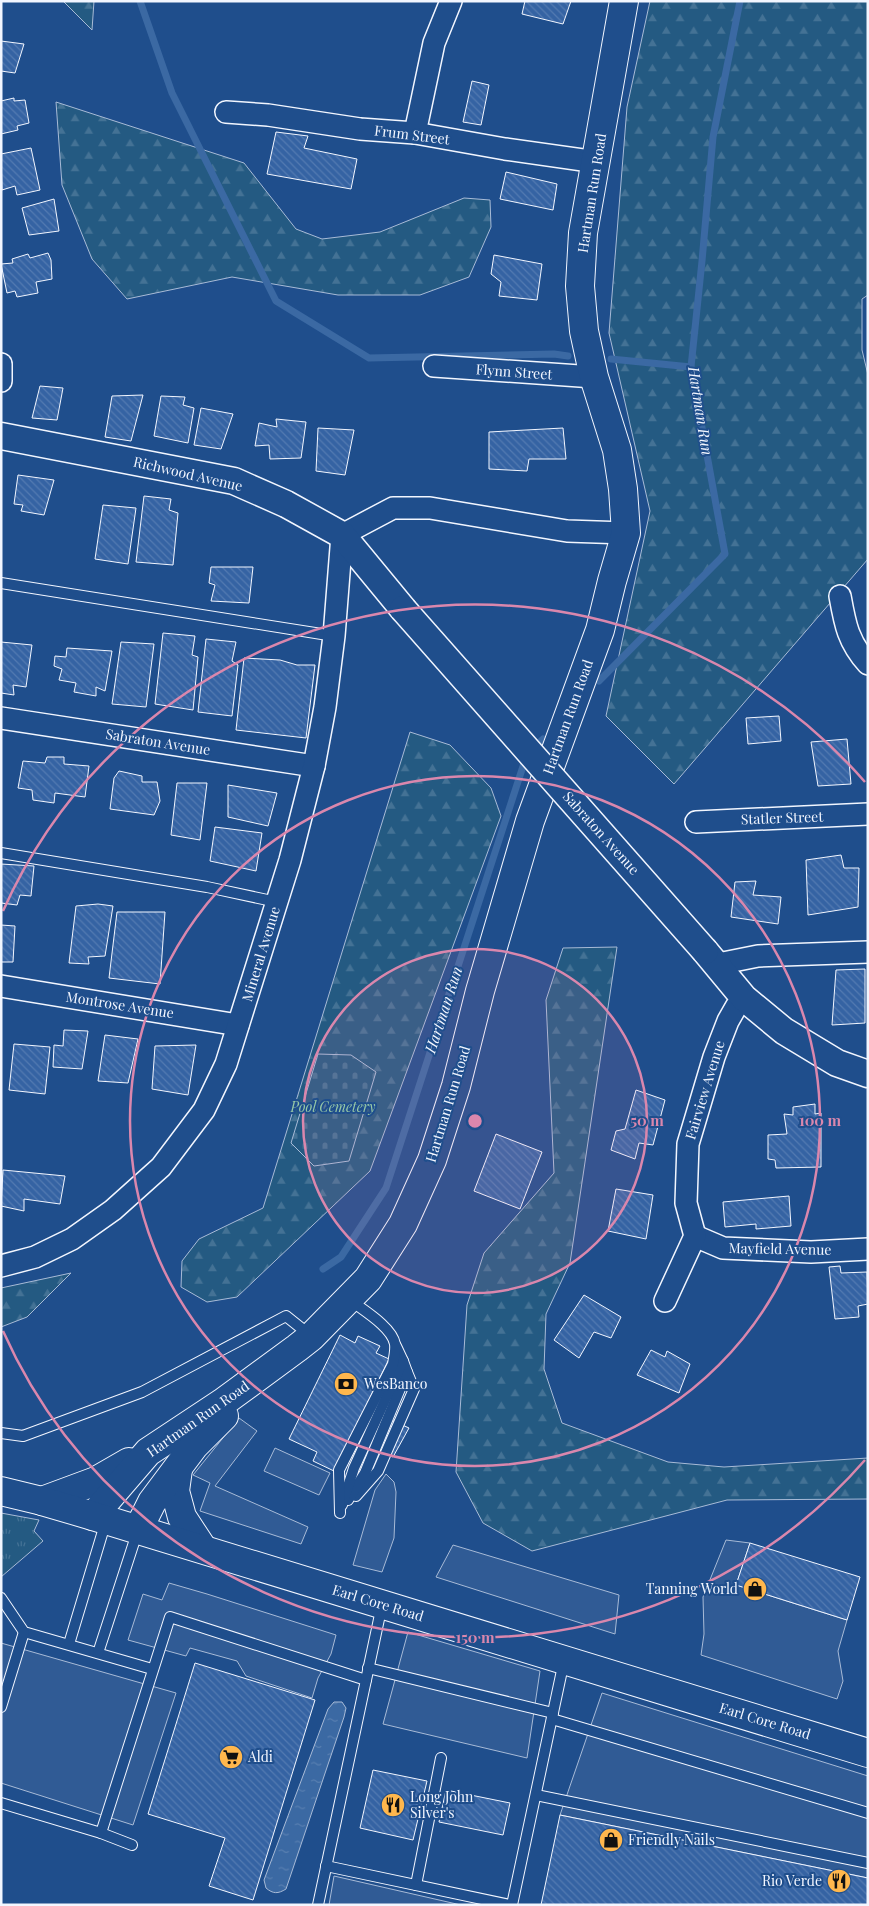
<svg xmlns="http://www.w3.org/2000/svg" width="869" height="1906" viewBox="0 0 869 1906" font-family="'Playfair Display',serif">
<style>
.grass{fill:url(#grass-tufts);stroke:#a8bbd7}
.forest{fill:url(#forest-firs);stroke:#a8bbd7}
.cemetery{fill:url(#cemetery-stones);stroke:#a8bbd7}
.parking{fill:#305b95;stroke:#a8bbd7}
.water{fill:url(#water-ripples);stroke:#a8bbd7}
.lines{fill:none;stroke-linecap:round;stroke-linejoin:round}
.stream{stroke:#3b69a3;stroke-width:7}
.building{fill:url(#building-back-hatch);stroke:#f2f6ff}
.service-casing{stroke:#f2f6ff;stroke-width:12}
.minor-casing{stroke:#f2f6ff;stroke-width:24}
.tertiary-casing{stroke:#f2f6ff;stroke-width:29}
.secondary-casing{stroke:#f2f6ff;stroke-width:30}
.primary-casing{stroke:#f2f6ff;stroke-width:30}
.service{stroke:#1f4e8c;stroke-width:10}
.minor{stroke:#1f4e8c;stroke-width:21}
.tertiary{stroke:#1f4e8c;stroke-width:26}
.secondary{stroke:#1f4e8c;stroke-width:28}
.primary{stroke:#1f4e8c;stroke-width:28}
.tertiary-bridge-casing{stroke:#f2f6ff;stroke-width:29;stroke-linecap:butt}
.tertiary-bridge{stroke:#1f4e8c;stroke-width:26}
.ring{fill:none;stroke:#da87ad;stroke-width:2.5}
.labels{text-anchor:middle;stroke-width:4;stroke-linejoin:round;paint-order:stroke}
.street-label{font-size:14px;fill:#f2f6ff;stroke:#1f4e8c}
.park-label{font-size:14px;font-style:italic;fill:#97c8a6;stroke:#1f4e8c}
.poi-label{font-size:14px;fill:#f2f6ff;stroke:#1f4e8c;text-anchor:start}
.water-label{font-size:15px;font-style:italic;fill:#f2f6ff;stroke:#1f4e8c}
.centre{fill:#da87ad;stroke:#1f4e8c;stroke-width:2.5}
.ring-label{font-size:15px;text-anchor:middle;font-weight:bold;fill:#da87ad;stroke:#1f4e8c;stroke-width:4;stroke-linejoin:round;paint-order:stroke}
</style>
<defs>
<pattern id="grass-tufts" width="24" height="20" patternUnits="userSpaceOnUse" patternTransform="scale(1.25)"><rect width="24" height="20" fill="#245a82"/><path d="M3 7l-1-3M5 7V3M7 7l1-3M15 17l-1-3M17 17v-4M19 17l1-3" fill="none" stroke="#447295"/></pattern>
<pattern id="forest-firs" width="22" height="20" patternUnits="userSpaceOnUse" patternTransform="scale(1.25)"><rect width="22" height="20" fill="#245a82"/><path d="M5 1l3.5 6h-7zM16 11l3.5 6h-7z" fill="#447295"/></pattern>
<pattern id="cemetery-stones" width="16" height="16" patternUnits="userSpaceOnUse" patternTransform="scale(1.25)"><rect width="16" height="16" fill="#245a82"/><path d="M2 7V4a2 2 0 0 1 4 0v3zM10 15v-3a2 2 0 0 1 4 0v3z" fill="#447295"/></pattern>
<pattern id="water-ripples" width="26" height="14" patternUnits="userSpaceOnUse" patternTransform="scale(1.25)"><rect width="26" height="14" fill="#3b69a3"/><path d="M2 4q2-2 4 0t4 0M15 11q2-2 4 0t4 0" fill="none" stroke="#587fb1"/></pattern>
<pattern id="building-back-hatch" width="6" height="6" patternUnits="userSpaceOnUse" patternTransform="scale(1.25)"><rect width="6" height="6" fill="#3563a3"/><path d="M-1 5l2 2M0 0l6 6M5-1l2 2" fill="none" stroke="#537ab1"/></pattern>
</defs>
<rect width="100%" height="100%" fill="#1f4e8c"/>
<polygon class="grass" points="1,1513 39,1520 34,1531 43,1541 1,1577"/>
<g class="forest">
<polygon points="63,1 94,1 92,30"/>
<polygon points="650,1 868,1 868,295 862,299 862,350 868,375 868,559 674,784 606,716 650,511 609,333 627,107"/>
<polygon points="56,102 244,163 296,229 322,239 380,232 464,198 490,200 491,227 469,277 420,295 338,295 232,277 127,299 92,259 62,185"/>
<polygon points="410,732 450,745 491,788 501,816 370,1171 237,1297 207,1302 181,1287 182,1261 199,1239 263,1208"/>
<polygon points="617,947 570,1263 546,1314 544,1369 562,1423 668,1462 724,1467 868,1458 868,1499 727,1500 532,1551 483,1523 456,1472 467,1305 484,1253 554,1173 546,1000 563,948"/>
<polygon points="71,1273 27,1317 1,1327 1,1288"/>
</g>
<polygon class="cemetery" points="318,1054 351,1055 376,1072 349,1161 314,1166 291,1143"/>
<g class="parking">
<polygon points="239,1418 257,1431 215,1486 308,1527 301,1544 200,1511 210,1483 193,1475"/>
<polygon points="275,1448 330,1473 319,1495 264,1471"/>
<polygon points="386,1474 394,1482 396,1492 394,1538 382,1572 353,1565 375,1490"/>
<polygon points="726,1540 750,1543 736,1585 847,1620 838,1651 843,1681 837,1699 701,1655 704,1634 703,1597"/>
<polygon points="453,1545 619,1595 615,1634 436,1577"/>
<polygon points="169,1583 207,1594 336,1635 331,1654 318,1678 312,1698 246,1676 237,1661 190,1648 186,1656 128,1640 143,1594 162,1600"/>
<polygon points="408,1632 540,1671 527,1758 383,1724"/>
<polygon points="1,1643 176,1693 133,1825 1,1783"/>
<polygon points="602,1693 868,1776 868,1878 560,1815"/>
<polygon points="334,1876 461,1905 329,1905"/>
</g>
<path class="water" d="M334,1702H342L346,1708L344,1717L286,1889C278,1894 273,1894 266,1888L264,1880L328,1709Z"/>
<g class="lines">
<g class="stream">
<polyline points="140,1 172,93 276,301 369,358 554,354 568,356"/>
<polyline points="611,359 691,367"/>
<polyline points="599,681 725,554 691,367 702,261 713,137 740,1"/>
<polyline points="532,749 543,739"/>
<polyline points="323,1269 341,1257 386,1188 526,757"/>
</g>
</g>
<g class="building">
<polygon points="525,1 571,1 563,24 522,14"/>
<polygon points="1,41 24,44 15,73 1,71"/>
<polygon points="472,81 489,85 481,125 463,122"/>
<polygon points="14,98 14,101 25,100 29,123 17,126 18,130 1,134 1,101"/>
<polygon points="276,132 308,136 304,148 357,159 351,189 267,174"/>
<polygon points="31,148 40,190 17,195 15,186 2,190 1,154"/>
<polygon points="506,172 557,184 553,210 500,199"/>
<polygon points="54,199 59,231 29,235 22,208"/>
<polygon points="48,253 51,260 52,279 36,282 38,293 17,297 15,291 7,293 1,264 13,263 12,259 28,254 30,258"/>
<polygon points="494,255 542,264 537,300 499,296 501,282 491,274"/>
<polygon points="40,386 63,388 57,420 32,418"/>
<polygon points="143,395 131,441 105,437 112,396"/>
<polygon points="161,396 185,397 183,405 194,408 188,443 154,436"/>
<polygon points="201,408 233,414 221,449 194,445"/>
<polygon points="276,419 306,422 301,458 270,459 269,445 255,446 259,423 277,427"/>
<polygon points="318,428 354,430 345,475 316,471"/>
<polygon points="563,428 566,459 529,459 527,471 489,469 489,432"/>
<polygon points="18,475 54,480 44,515 21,511 23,505 14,504"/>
<polygon points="144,496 171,499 169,510 178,513 173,565 136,562"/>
<polygon points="103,505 136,508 128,564 95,559"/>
<polygon points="211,567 253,567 249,603 211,601 215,585 209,583"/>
<polygon points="163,633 195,636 192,655 198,657 193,710 155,704"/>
<polygon points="206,639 236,642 232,661 238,665 232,716 198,712"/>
<polygon points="1,642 32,645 26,687 13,685 14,695 1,693"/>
<polygon points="121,642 154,644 146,707 112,704"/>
<polygon points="67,648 112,651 105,691 96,687 96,696 74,692 76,683 59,680 62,669 54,666 55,656 66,657"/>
<polygon points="244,658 280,660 297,665 315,665 306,738 236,730"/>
<polygon points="779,716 781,741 748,744 746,718"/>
<polygon points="847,739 851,784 818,786 811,742"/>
<polygon points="47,757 64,757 64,764 89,766 85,797 55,793 54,803 33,800 32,790 18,788 23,761 45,763"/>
<polygon points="119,771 142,776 142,782 157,782 160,801 154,815 110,809 114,778"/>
<polygon points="177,783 207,783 200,840 171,835"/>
<polygon points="228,785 277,793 268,826 228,817"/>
<polygon points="215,827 262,833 256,871 210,861"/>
<polygon points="841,855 844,868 859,868 858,907 808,915 806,860"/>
<polygon points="1,864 34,866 31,896 20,895 17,905 1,903"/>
<polygon points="756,881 753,895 781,897 778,924 731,917 735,882"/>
<polygon points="98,904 113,906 105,956 88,957 89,964 69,963 76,906"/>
<polygon points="117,912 165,912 160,984 109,978"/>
<polygon points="1,925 15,926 13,962 1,962"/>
<polygon points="865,969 865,1023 832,1025 836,970"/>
<polygon points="64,1030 88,1031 82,1069 53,1067 54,1045 63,1046"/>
<polygon points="105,1035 138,1039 128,1083 98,1081"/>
<polygon points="14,1044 50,1047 45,1094 9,1090"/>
<polygon points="196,1045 188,1095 152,1089 155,1046"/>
<polygon points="636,1090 665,1100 653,1145 639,1143 635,1159 611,1150 616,1131 625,1129"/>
<polygon points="815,1104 815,1114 821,1113 821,1167 776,1168 775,1160 768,1159 768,1135 787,1134 784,1114 793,1115 793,1107"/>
<polygon points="496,1134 542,1152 520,1209 474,1191"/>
<polygon points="3,1170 65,1176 60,1204 24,1199 24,1211 1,1206"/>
<polygon points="616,1189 653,1195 646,1239 608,1231"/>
<polygon points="789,1196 791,1226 756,1229 756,1224 725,1227 723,1202"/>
<polygon points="840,1266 841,1273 867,1272 868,1304 858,1306 859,1317 835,1319 829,1267"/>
<polygon points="584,1295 621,1317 611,1338 594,1332 579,1358 554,1340"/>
<polygon points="340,1335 355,1343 358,1336 380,1346 376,1353 389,1359 365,1408 409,1428 393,1457 352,1435 334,1471 313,1461 317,1452 289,1439"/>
<polygon points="651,1350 665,1357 667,1351 690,1364 679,1393 637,1375"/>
<polygon points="750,1543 860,1577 847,1620 736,1585"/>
<polygon points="195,1663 315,1700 253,1900 209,1886 225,1838 148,1814"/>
<polygon points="373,1770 427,1781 413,1840 360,1828"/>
<polygon points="446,1790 510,1803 503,1835 439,1822"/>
<polygon points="560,1815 868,1878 868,1905 541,1905"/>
</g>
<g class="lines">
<g class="service-casing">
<g id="service">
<polyline points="1,583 334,636"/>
<polyline points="1,853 207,887 277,902"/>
<polyline points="1,1433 23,1436 142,1392 286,1316 311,1336"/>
<polyline points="356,1496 378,1471 414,1389 407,1372"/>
<polyline points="348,1500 365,1473 407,1372 403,1361"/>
<polyline points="342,1505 354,1468 403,1361 396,1346"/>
<path d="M340,1513L339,1470L393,1364C394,1358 396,1350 395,1344C392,1327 363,1310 350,1300"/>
<polyline points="1,1598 24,1632 152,1669"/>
<polyline points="69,1644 106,1521"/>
<polyline points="98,1653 138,1530"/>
<polyline points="368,1668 553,1713"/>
<polyline points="1,1707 24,1632"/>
<polyline points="552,1719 868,1813"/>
<polyline points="536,1795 868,1863"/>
<polyline points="1,1803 101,1833 170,1617 366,1680"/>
<polyline points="101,1833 132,1845"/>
<polyline points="326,1866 510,1905"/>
<polyline points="416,1885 441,1758"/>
<polyline points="318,1905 382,1605"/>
<polyline points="512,1905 564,1661"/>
</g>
</g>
<g class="minor-casing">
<g id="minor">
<polyline points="226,112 268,115 360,129 415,133 505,149 597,162"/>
<polyline points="415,133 434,43 451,1"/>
<polyline points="1,364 1,381"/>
<polyline points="434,366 594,377"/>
<path d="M840,596C845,624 848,642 868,664"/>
<polyline points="1,718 314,766"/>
<polyline points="696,822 868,814"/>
<polyline points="718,964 758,956 868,952"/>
<polyline points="1,986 238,1025"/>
<polyline points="695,1236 723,1248 811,1252 868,1249"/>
<polyline points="1,1266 35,1257 72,1239 113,1210 161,1167 204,1110 226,1064 290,860 314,766 325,707 334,636 342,535 393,508 430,508 567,531 626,533"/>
<polyline points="665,1301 695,1236 686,1203 688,1144 714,1057 728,1021 736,1007 744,998"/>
</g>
</g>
<g class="tertiary-casing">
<g id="tertiary">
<polyline points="1,436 234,481 286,504 342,535 403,609"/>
<polyline points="705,951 744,998 784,1031 837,1063 868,1074"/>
</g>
</g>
<g class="secondary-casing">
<g id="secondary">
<polyline points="178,1469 175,1491 182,1517 203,1549"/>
<polyline points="42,1501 96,1481 129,1462"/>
<polyline points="93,1516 148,1452 222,1403 297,1348 311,1337 368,1279 403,1224 432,1160 456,1086 480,991 530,821 600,630 612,581 626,533 623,489 617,450 594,377 584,331 580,286 583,233 624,1"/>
<polyline points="138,1530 152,1502 194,1446 224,1416"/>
</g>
</g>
<g class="primary-casing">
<polyline id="primary" points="1,1491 42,1501 93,1516 868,1753"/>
</g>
<use href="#service" class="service"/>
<use href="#minor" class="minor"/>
<use href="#tertiary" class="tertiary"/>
<use href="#secondary" class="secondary"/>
<use href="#primary" class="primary"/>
<g class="tertiary-bridge-casing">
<polyline id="tertiary-bridge" points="403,609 705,951"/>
</g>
<use href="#tertiary-bridge" class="tertiary-bridge"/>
</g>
<circle cx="475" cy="1121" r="172" fill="#da87ad" fill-opacity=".12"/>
<g class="ring">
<circle cx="475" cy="1121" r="172"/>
<circle cx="475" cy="1121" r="345"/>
<path d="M865 1460A517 517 0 0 1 3 1331M3 911A517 517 0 0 1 865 782"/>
</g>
<defs>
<g id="bank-disc" transform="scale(1.25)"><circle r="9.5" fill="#ffb74d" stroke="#1f4e8c"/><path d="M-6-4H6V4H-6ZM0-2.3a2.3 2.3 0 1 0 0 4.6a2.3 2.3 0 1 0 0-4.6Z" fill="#111"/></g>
<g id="shop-disc" transform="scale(1.25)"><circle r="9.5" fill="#ffb74d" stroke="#1f4e8c"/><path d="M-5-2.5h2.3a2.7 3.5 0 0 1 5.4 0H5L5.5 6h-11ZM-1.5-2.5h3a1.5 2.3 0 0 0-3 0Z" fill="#111"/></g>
<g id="supermarket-disc" transform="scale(1.25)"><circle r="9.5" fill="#ffb74d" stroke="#1f4e8c"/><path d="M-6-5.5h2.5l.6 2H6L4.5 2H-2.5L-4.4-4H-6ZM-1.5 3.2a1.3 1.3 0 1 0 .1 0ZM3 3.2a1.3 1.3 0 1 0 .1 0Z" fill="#111"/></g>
<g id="restaurant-disc" transform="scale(1.25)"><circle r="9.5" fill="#ffb74d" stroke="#1f4e8c"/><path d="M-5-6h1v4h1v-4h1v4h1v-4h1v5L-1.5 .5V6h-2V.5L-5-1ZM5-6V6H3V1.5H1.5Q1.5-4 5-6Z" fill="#111"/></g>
</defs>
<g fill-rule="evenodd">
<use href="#bank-disc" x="346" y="1384"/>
<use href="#shop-disc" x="755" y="1589"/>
<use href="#supermarket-disc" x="231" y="1757"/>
<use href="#restaurant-disc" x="393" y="1805"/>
<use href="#shop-disc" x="611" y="1840"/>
<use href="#restaurant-disc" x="839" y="1881"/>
</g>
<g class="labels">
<g class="street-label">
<text transform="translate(412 135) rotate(7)" y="5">Frum Street</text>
<text transform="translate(592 193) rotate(-81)" y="5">Hartman Run Road</text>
<text transform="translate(514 372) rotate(4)" y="5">Flynn Street</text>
<text transform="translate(188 474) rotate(13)" y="5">Richwood Avenue</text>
<text transform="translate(568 717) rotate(-70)" y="5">Hartman Run Road</text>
<text transform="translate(158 742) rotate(9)" y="5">Sabraton Avenue</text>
<text transform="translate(782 818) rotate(-2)" y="5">Statler Street</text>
<text transform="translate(601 833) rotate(48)" y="5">Sabraton Avenue</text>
<text transform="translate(261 954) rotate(-73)" y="5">Mineral Avenue</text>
<text transform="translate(120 1005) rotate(9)" y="5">Montrose Avenue</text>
<text transform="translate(705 1090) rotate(-73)" y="5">Fairview Avenue</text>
<text transform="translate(448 1104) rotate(-73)" y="5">Hartman Run Road</text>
<text transform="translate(780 1249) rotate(1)" y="5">Mayfield Avenue</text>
<text transform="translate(198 1419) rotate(-35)" y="5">Hartman Run Road</text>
<text transform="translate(378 1603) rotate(17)" y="5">Earl Core Road</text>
<text transform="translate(765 1721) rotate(17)" y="5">Earl Core Road</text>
</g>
<g class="park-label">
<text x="333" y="1112">Pool Cemetery</text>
</g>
<g class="poi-label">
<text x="364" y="1389">WesBanco</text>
<text x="738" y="1594" text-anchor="end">Tanning World</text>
<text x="248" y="1762">Aldi</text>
<text x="410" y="1802">Long John<tspan x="410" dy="16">Silver's</tspan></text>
<text x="628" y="1845">Friendly Nails</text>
<text x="822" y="1886" text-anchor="end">Rio Verde</text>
</g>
<g class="water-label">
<text transform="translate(700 411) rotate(81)" y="5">Hartman Run</text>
<text transform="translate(444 1010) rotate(-72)" y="5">Hartman Run</text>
</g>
</g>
<circle cx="475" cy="1121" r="8" class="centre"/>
<g class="ring-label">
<text x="647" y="1126">50 m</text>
<text x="820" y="1126">100 m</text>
<text x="475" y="1643">150 m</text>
</g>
<rect width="869" height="1906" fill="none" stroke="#f2f6ff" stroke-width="5"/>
</svg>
